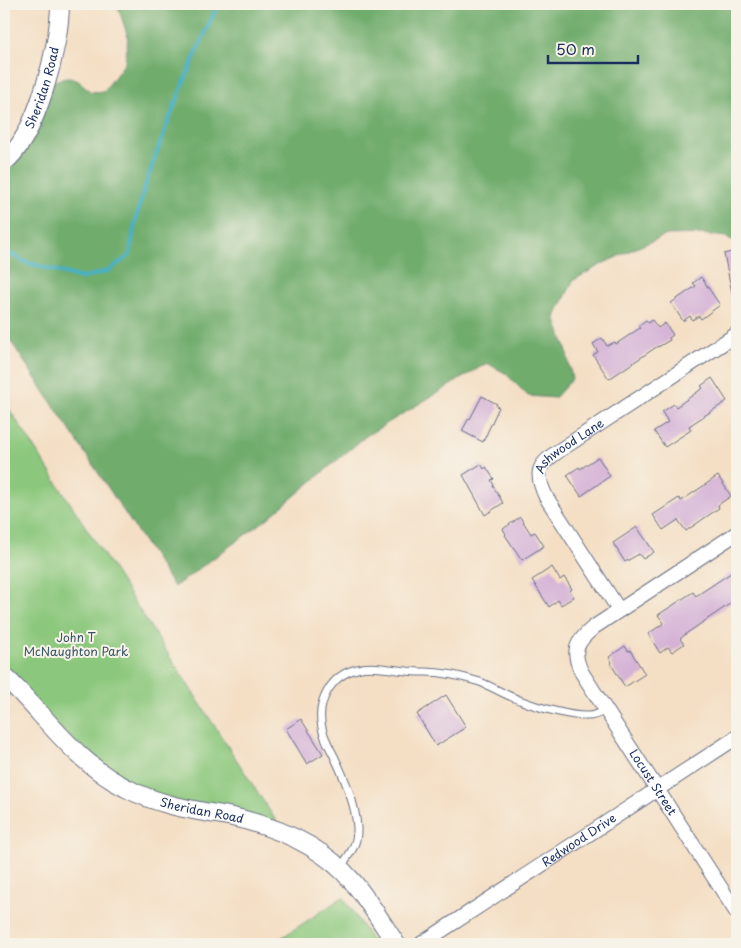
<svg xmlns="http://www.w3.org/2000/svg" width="741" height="948" viewBox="0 0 741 948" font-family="'Playpen Sans',sans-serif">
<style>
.green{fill:#8bc77c;stroke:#537b6d}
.forest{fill:#70ac6c;stroke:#466e65}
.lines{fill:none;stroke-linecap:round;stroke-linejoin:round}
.stream{stroke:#46b0c4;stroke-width:4}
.building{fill:#d5b3d7}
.service-casing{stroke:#676d82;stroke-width:9}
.minor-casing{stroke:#676d82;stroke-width:16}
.tertiary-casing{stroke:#676d82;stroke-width:20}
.service{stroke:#fff;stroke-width:7}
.minor{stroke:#fff;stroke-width:14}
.tertiary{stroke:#fff;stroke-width:18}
.labels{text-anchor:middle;stroke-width:4;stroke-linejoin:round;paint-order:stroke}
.street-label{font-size:12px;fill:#1b2f5e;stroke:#f7f3e8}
.park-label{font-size:12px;fill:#375566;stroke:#f7f3e8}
</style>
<rect width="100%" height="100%" fill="#f7f3e8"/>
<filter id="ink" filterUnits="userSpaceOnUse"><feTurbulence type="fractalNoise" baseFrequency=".02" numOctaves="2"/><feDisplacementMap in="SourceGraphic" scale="10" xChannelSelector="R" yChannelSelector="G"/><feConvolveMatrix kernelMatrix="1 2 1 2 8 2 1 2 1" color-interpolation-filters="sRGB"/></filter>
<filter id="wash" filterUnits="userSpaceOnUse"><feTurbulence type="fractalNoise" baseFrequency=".0096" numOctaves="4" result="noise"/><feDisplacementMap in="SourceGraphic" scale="20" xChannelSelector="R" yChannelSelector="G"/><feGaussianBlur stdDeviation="1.12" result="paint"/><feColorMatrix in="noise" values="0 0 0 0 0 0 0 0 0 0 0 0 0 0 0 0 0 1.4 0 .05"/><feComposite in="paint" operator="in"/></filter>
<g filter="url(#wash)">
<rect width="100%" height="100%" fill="#f4dfc5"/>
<g class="green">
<polygon points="4,401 284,833 127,789 13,685 4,711"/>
<polygon points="343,897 374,944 272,944"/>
</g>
<path class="forest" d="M117,4H737V242L726,237L702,234L667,235L638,247L604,263L574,280L555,317L566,349L572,379L555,398L528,396L505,373L487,363L366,436L267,519L174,587L4,331V171L9,168L54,81C74,75 76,78 91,92L104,91L125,63L128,37Z"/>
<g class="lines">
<path class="stream" d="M4,250L25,262L82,278L108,271L130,255C134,214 148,176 162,138C179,92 198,48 218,4"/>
</g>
<g id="blocks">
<g class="building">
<polygon points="735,251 736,255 737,255 737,298 733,298 724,254"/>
<polygon points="701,277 720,305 701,319 699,316 692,320 690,316 683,321 671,303 696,286 693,283"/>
<polygon points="646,320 648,323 652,320 658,328 665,323 673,335 669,338 670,340 658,347 658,346 609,379 593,355 598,352 593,344 602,338 607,346 615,342 616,344 640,328 638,326"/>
<polygon points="712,378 727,401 689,426 691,430 665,447 654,431 668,422 662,412 674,404 676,407 703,388 701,386"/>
<polygon points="482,396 497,404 496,406 499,407 483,442 462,431 469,418 470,419"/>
<polygon points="598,457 610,476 581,496 567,475 579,467 580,469"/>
<polygon points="481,464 484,469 486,467 494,479 491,480 494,485 493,486 503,503 485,515 463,475"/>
<polygon points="718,476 731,496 718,505 719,508 686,531 678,520 663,530 653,515 679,498 681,501"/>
<polygon points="520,517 531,534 535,532 544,546 522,560 505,535 506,534 503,529"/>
<polygon points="637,527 654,552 643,559 639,554 625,562 613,543"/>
<polygon points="552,567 560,580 564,577 572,589 570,591 574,597 561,605 558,600 549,607 532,580"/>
<polygon points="737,569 737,599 687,633 680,639 684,644 672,652 668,647 660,653 648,634 664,623 658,615 693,592 696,596"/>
<polygon points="625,646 628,651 630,650 645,674 625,687 611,664 612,663 609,657"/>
<polygon points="446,695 466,727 436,746 417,714"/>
<polygon points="301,719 323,754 307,764 286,729"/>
</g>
</g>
</g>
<g filter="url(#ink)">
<use href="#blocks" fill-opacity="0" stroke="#676d82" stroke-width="1"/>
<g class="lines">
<g class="service-casing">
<path id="service" d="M340,868C349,855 358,845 357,828C356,804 344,777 334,756C329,746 324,738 322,728C316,702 331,675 357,669C374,664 401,672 421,672C441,671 461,676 480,682C495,688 507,696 522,701C537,707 573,717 588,716C595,716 600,713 606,710"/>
</g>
<g class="minor-casing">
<g id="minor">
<path id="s1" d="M737,533L594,627C576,642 571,651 582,673L737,913"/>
<path id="s2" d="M619,610L546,497C534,472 538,465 560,450L737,334"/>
<path id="s3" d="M421,944L737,737"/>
</g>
</g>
<g class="tertiary-casing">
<g id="tertiary">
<path id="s4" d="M4,162C37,137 60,44 60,4"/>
<path id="s5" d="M4,676C45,714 74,762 126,788C158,805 193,810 228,816C275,826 321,844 353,882C369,901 382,923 396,944"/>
</g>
</g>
<use href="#service" class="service"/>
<use href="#minor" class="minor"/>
<use href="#tertiary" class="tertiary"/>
</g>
</g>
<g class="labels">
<g class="street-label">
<text dy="4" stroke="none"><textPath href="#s4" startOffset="85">Sheridan Road</textPath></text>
<text dy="4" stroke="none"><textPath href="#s2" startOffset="201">Ashwood Lane</textPath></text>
<text dy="4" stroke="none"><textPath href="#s1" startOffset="355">Locust Street</textPath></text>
<text dy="4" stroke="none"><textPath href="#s5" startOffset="246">Sheridan Road</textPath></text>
<text dy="4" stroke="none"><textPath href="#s3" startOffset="189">Redwood Drive</textPath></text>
</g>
<g class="park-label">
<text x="76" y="642">John T<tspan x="76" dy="14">McNaughton Park</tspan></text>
</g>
</g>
<rect width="741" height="948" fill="none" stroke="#f7f3e8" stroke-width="20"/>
<path d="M548 55v8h90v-8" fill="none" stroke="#1b2f5e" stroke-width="2.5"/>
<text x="556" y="55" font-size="15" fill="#1b2f5e" stroke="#f7f3e8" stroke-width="4" paint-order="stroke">50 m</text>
</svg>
